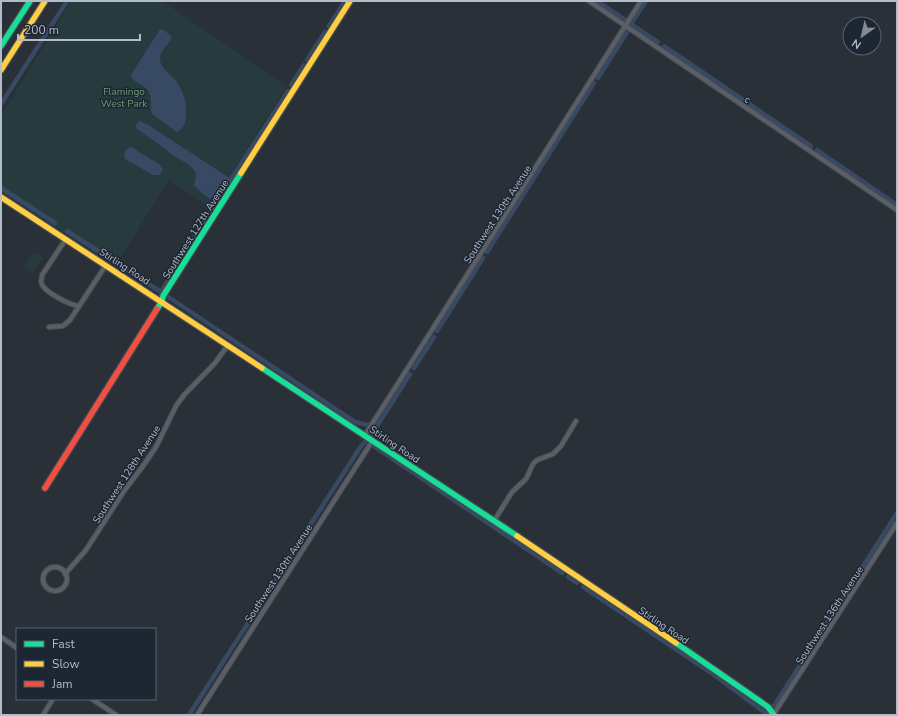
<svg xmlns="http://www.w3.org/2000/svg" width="898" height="716" viewBox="0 0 898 716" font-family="'Nunito Sans',sans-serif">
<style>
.green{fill:#273a3e}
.water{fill:#384963}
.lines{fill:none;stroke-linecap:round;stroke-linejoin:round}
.canal{stroke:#384963;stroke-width:4.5}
.street-casing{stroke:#484c53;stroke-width:6}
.fast-casing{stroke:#484c53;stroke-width:8}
.slow-casing{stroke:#484c53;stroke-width:8}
.jam-casing{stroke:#484c53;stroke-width:8}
.street{stroke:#5a5e66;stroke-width:4}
.fast{stroke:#16e098;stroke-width:5.5}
.slow{stroke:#ffcf43;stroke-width:5.5}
.jam{stroke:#f24e42;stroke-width:5.5}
.labels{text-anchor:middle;stroke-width:3;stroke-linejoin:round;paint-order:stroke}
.park-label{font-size:10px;fill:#6b9a76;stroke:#1d2633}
.street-label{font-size:10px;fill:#b4bcc9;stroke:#1d2633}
</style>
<rect width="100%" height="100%" fill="#2a3038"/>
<g class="green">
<polygon points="71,1 162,1 287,86 210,207 169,180 115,266 1,192 1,116"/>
<polygon points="34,252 43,258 33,273 24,267"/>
</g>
<g class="water">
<path d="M160,29L164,30L172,37C169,44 160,51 160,58C159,67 171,75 176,81C184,92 187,103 186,116C186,123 183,129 177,132L152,114C149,107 153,99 149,92C145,84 134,85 131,75Z"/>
<polygon points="139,121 147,124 231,179 213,207 212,201 194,186 196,176 195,171 188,164 172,155 167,150 137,129 135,126"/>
<polygon points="131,147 159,164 163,169 160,175 153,175 125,159 124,154 128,148"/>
</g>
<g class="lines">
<g class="canal">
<polyline points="597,1 624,19"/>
<polyline points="646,1 631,24 658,42"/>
<polyline points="329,26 345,1"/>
<polyline points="664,46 811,146"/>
<polyline points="307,60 325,32"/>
<polyline points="598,78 627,32"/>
<polyline points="291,85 304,65"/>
<polyline points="1,104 67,1"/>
<polyline points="817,150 897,205"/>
<polyline points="1,188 55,223"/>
<polyline points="67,231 109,258"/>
<polyline points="487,252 594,83"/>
<polyline points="114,262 161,292 213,207 288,91"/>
<polyline points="167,296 355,422 368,425"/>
<polyline points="437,331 483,258"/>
<polyline points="414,368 434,337"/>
<polyline points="372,434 410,374"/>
<polyline points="375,447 562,573"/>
<polyline points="294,550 361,446 365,442"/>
<polyline points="568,577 577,583"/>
<polyline points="583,587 714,675 768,715"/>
<polyline points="774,706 897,513"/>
<polyline points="189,715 291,556"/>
</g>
<g class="street-casing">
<g id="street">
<polyline points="589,1 897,210"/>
<path d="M66,239L42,275C42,276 41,282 41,282C43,292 70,305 79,306"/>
<polyline points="49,327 63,326 70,320 106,265"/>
<path d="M365,435C458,290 549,146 641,1"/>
<polyline points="494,521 512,492 526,479 533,464 537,460 553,454 561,446 576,421"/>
<circle cx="55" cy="579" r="12"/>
<polyline points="65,574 86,550 124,491 143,466 156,447 176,406 184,395 215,363 228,345"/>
<polyline points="1,637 17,648"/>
<polyline points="92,699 116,715"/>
<polyline points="43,715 53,699"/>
<polyline points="197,715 373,440"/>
<polyline points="773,715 897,523"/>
</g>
</g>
<g class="fast-casing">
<g id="fast">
<polyline points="1,46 30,1"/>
<polyline points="157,309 162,301 163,296 241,173"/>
<polyline points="262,368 517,536"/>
<polyline points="676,643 768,707 774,715"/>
</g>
</g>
<g class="slow-casing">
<g id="slow">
<polyline points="1,70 45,1"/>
<polyline points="241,173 350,1"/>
<polyline points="1,197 262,368"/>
<polyline points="517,536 676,643"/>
</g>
</g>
<g class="jam-casing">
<polyline id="jam" points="45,488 157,309"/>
</g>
<use href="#street" class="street"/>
<use href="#fast" class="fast"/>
<use href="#slow" class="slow"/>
<use href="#jam" class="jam"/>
</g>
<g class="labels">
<g class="park-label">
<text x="124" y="95">Flamingo<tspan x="124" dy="12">West Park</tspan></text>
</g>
<g class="street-label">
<text transform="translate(748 99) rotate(34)" y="4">c</text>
<text transform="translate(497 214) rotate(-57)" y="4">Southwest 130th Avenue</text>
<text transform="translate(195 229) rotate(-58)" y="4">Southwest 127th Avenue</text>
<text transform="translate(125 266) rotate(33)" y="4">Stirling Road</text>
<text transform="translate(395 444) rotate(34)" y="4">Stirling Road</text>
<text transform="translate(126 474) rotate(-57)" y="4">Southwest 128th Avenue</text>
<text transform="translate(278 573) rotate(-57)" y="4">Southwest 130th Avenue</text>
<text transform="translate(829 615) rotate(-57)" y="4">Southwest 136th Avenue</text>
<text transform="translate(664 625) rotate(34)" y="4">Stirling Road</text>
</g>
</g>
<rect width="898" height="716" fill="none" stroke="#b4bcc9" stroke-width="4"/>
<rect x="16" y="628" width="140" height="72" fill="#1d2633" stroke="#59626f"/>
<rect x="24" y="641" width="20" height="6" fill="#16e098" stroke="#59626f"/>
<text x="52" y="648" font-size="12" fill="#b4bcc9">Fast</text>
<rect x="24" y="661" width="20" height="6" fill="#ffcf43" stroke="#59626f"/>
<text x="52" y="668" font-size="12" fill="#b4bcc9">Slow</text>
<rect x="24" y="681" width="20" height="6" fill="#f24e42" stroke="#59626f"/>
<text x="52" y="688" font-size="12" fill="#b4bcc9">Jam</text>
<g transform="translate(862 36) rotate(214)"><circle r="19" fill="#1d2633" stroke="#59626f"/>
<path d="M0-3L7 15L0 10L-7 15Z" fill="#848b96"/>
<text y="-6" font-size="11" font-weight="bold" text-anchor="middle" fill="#b4bcc9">N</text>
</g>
<path d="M18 34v6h122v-6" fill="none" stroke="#b4bcc9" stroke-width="2"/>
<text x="24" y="34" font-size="12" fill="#b4bcc9" stroke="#1d2633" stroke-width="3" paint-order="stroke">200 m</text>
</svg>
